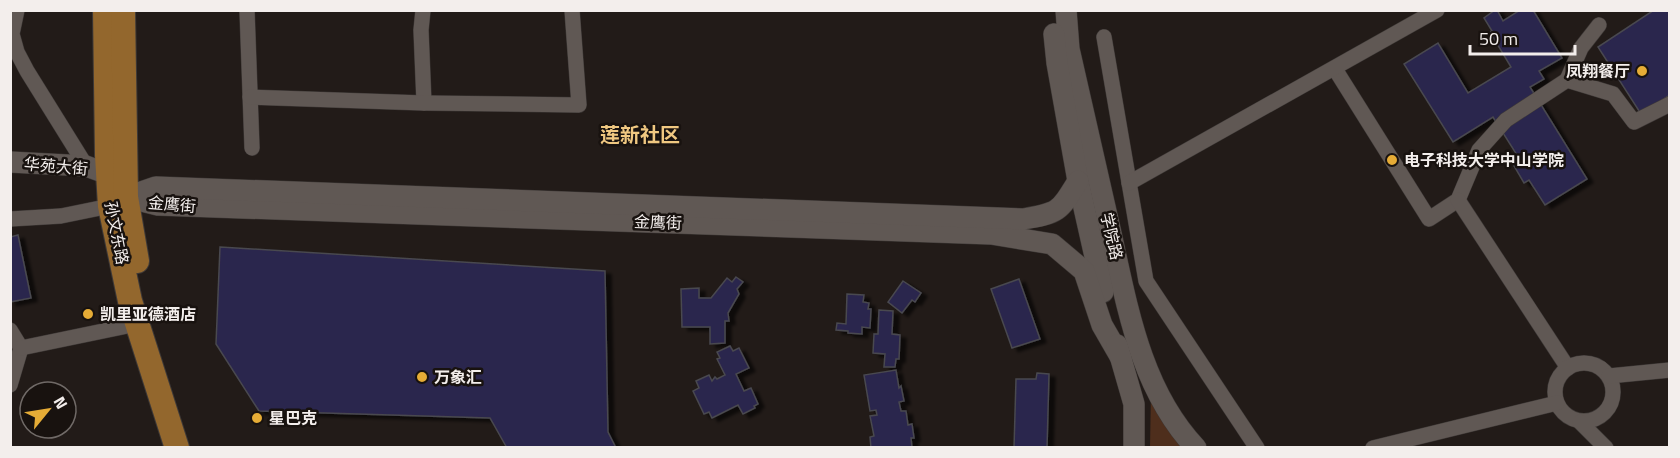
<svg xmlns="http://www.w3.org/2000/svg" width="1680" height="458" viewBox="0 0 1680 458" font-family="'Titillium Web','Noto Sans SC',sans-serif">
<style>
.green{fill:#4e2e1c}
.building{fill:#2c254d;stroke:#48484f;stroke-width:1.5;filter:url(#shadow)}
.lines{fill:none;stroke-linecap:round;stroke-linejoin:round}
.street-casing{stroke:#3e3937;stroke-width:16}
.secondary-casing{stroke:#3e3937;stroke-width:22}
.primary-casing{stroke:#3e3937;stroke-width:26}
.street{stroke:#605854;stroke-width:15}
.secondary{stroke:#605854;stroke-width:21}
.primary{stroke:#93672d;stroke-width:24}
.poi-dot{fill:#e6ac36;stroke:#18120f;stroke-width:2}
.labels{text-anchor:middle;stroke-width:5;stroke-linejoin:round;paint-order:stroke}
.poi-label{font-size:16px;font-weight:bold;fill:#f3eeec;stroke:#18120f;text-anchor:start}
.street-label{font-size:16px;fill:#f3eeec;stroke:#18120f}
.quarter-label{font-size:20px;font-weight:bold;fill:#f0c881;stroke:#18120f}
</style>
<defs>
<filter id="shadow"><feDropShadow dx="6" dy="3.5" stdDeviation="1.5" flood-color="#0009"/></filter>
</defs>
<rect width="100%" height="100%" fill="#221b18"/>
<polygon class="green" points="1151,391 1190,447 1150,448"/>
<g class="building">
<polygon points="1495,10 1497,10 1503,21 1520,10 1533,10 1562,58 1539,71 1544,79 1530,87 1587,179 1545,205 1529,180 1524,183 1510,159 1517,155 1493,117 1453,142 1404,64 1438,43 1468,93 1511,67 1490,32 1492,31 1484,18"/>
<polygon points="1654,10 1670,10 1670,95 1641,114 1598,47"/>
<polygon points="18,235 31,298 10,302 10,237"/>
<polygon points="220,247 605,271 608,432 616,448 507,448 490,418 259,411 216,344"/>
<polygon points="736,277 743,282 737,289 739,294 728,313 729,321 725,321 725,343 710,344 710,327 682,327 681,289 699,288 699,298 711,298 727,278 732,282"/>
<polygon points="1019,279 1040,339 1012,348 991,289"/>
<polygon points="903,281 921,293 915,302 912,300 902,313 888,302"/>
<polygon points="847,294 864,295 863,302 869,303 868,309 871,309 870,328 862,327 862,334 848,333 848,331 836,330 837,323 846,324"/>
<polygon points="879,310 893,311 892,334 900,335 899,359 896,359 895,367 884,367 885,354 873,353 874,334 878,334"/>
<polygon points="730,346 733,351 739,348 749,368 736,374 744,391 751,388 758,404 754,406 755,408 743,414 738,405 712,418 709,412 704,414 693,391 699,388 696,381 709,375 712,381 715,377 717,379 725,375 717,359 720,358 717,352"/>
<polygon points="896,370 899,388 901,386 904,401 899,402 901,411 906,411 908,425 912,424 914,438 911,438 912,448 871,448 870,437 874,436 870,416 877,415 876,410 870,411 864,375"/>
<polygon points="1037,373 1049,374 1047,448 1014,448 1016,379 1036,379"/>
</g>
<g class="lines">
<g class="street-casing">
<g id="street">
<polyline points="17,10 12,34 17,52 27,71 86,166"/>
<polyline points="247,10 252,148"/>
<polyline points="423,10 421,30 424,103"/>
<polyline points="1104,37 1146,281 1257,448"/>
<polyline points="1335,69 1429,219 1458,200 1479,150 1506,120 1567,80 1613,94 1634,122 1670,104"/>
<polyline points="1567,80 1581,48 1599,25"/>
<polyline points="250,97 424,103 579,105 572,10"/>
<polyline points="1129,183 1437,10"/>
<polyline points="1458,200 1568,368"/>
<polyline points="10,219 61,216 110,206 116,203"/>
<polyline points="10,330 21,348 10,385"/>
<polyline points="21,348 137,324"/>
<circle cx="1584" cy="392" r="29"/>
<polyline points="1609,376 1670,370"/>
<polyline points="1580,422 1606,448"/>
<polyline points="1373,448 1557,403"/>
</g>
</g>
<g class="secondary-casing">
<g id="secondary">
<path d="M1066,10L1069,49C1083,109 1096,169 1110,229C1127,305 1140,389 1196,448"/>
<polyline points="1054,34 1057,63 1078,181 1103,292"/>
<polyline points="10,162 86,166 108,174 117,184"/>
<polyline points="126,197 158,205 991,234 1052,244 1084,271 1102,325 1121,358"/>
<path d="M127,197L156,187L1023,219C1059,213 1059,212 1078,181"/>
<polyline points="1117,345 1134,404 1134,448"/>
</g>
</g>
<g class="primary-casing">
<g id="primary">
<polyline points="105,10 107,155 110,206 130,301 177,448"/>
<polyline points="123,10 126,197 137,261"/>
</g>
</g>
<use href="#street" class="street"/>
<use href="#secondary" class="secondary"/>
<use href="#primary" class="primary"/>
</g>
<g class="poi-dot">
<circle cx="1642" cy="71" r="6"/>
<circle cx="1392" cy="160" r="6"/>
<circle cx="88" cy="314" r="6"/>
<circle cx="422" cy="377" r="6"/>
<circle cx="257" cy="418" r="6"/>
</g>
<g class="labels">
<g class="poi-label">
<text x="1630" y="77" text-anchor="end">凤翔餐厅</text>
<text x="1404" y="166">电子科技大学中山学院</text>
<text x="100" y="320">凯里亚德酒店</text>
<text x="434" y="383">万象汇</text>
<text x="269" y="424">星巴克</text>
</g>
<g class="street-label">
<text transform="translate(56 166) rotate(5)" y="6">华苑大街</text>
<text transform="translate(172 204) rotate(5)" y="6">金鹰街</text>
<text transform="translate(658 222) rotate(2)" y="6">金鹰街</text>
<text transform="translate(117 233) rotate(79)" y="6">孙文东路</text>
<text transform="translate(1112 236) rotate(77)" y="6">学院路</text>
</g>
<g class="quarter-label">
<text x="640" y="142">莲新社区</text>
</g>
</g>
<rect width="1680" height="458" fill="none" stroke="#f3eeec" stroke-width="24"/>
<g transform="translate(48 410) rotate(60)"><circle r="28" fill="#18120f" stroke="#706a67" stroke-width="1.5"/>
<path d="M0-4.5L10 22L0 15L-10 22Z" fill="#e6ac36"/>
<text y="-9" font-size="16" font-weight="bold" text-anchor="middle" fill="#f3eeec">N</text>
</g>
<path d="M1470 45v9h105v-9" fill="none" stroke="#f3eeec" stroke-width="3"/>
<text x="1479" y="45" font-size="18" fill="#f3eeec" stroke="#18120f" stroke-width="4.5" paint-order="stroke">50 m</text>
</svg>
